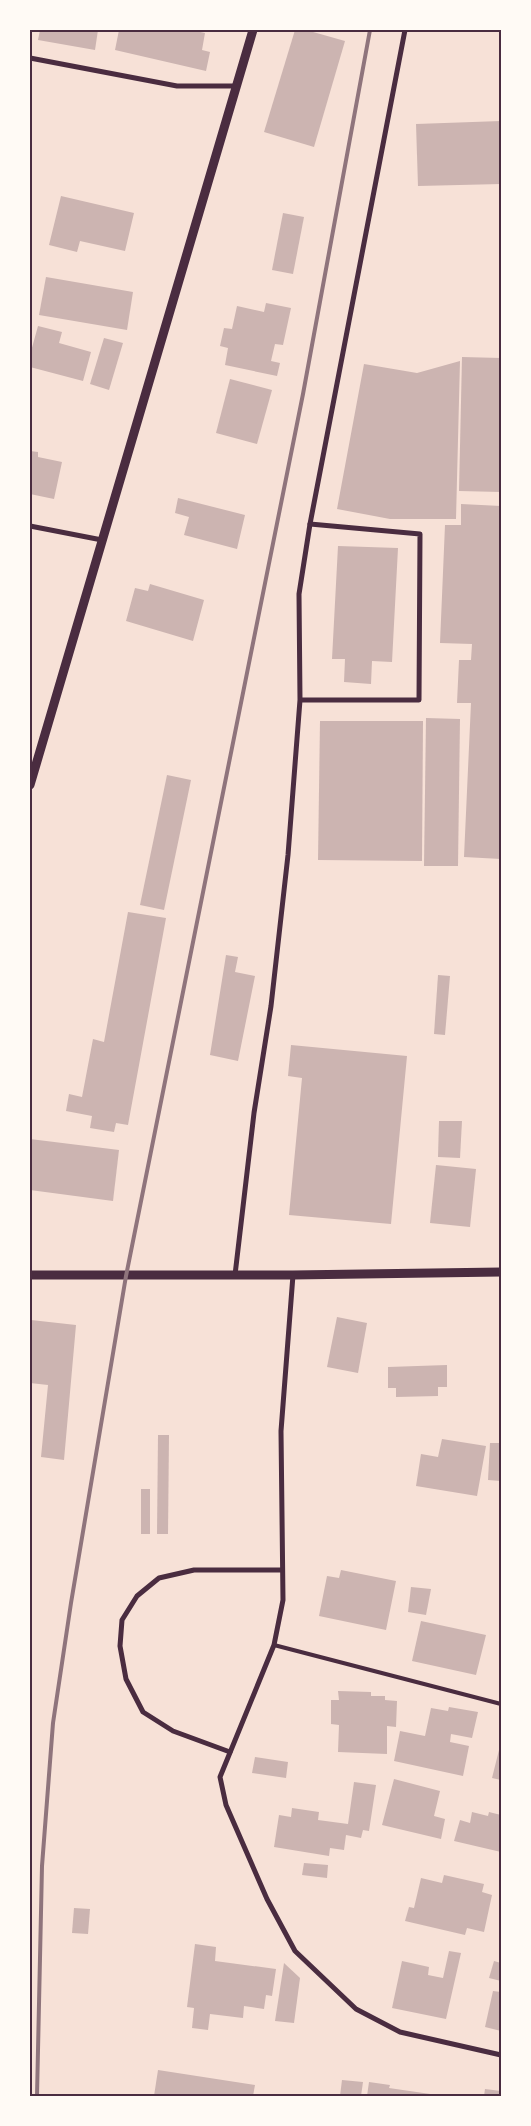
<svg xmlns="http://www.w3.org/2000/svg" width="531" height="2126" viewBox="0 0 531 2126" font-family="Commissioner,sans-serif">
<style>
.building{fill:#ccb4b1}
.lines{fill:none;stroke-linecap:round;stroke-linejoin:round}
.service{stroke:#4a2c40;stroke-width:4}
.minor{stroke:#4a2c40;stroke-width:5}
.tertiary{stroke:#4a2c40;stroke-width:9}
.rail{stroke:#8f747c;stroke-width:4}
.neatline{fill:none;stroke:#4a2c40;stroke-width:2}
</style>
<rect width="100%" height="100%" fill="#f7e1d7"/>
<g class="building">
<polygon points="40,30 98,30 95,50 38,40"/>
<polygon points="119,30 191,30 205,33 202,50 210,52 206,71 115,50"/>
<polygon points="295,30 306,30 345,41 314,147 264,132"/>
<polygon points="501,121 501,184 418,186 416,124"/>
<polygon points="61,196 134,213 125,251 80,241 77,252 49,245"/>
<polygon points="283,213 304,217 293,274 272,270"/>
<polygon points="46,277 133,292 127,330 39,315"/>
<polygon points="266,303 291,308 283,345 275,344 271,361 280,363 277,376 225,365 228,348 220,346 224,328 232,329 237,306 264,312"/>
<polygon points="38,326 62,332 59,343 91,352 83,381 30,367 30,355"/>
<polygon points="104,338 123,343 109,390 90,384"/>
<polygon points="462,357 501,358 501,492 459,491"/>
<polygon points="460,361 456,519 390,519 337,509 364,364 417,373"/>
<polygon points="230,379 272,390 257,444 216,433"/>
<polygon points="30,451 38,452 38,457 62,462 54,499 30,494"/>
<polygon points="178,498 245,515 237,549 184,535 189,517 175,513"/>
<polygon points="461,504 501,506 501,859 464,857 471,703 457,703 459,660 471,660 472,644 440,643 445,525 461,525"/>
<polygon points="338,546 398,548 392,662 372,661 371,684 344,682 345,659 332,659"/>
<polygon points="150,584 204,600 193,641 126,621 135,588 148,591"/>
<polygon points="426,718 460,719 458,866 424,866"/>
<polygon points="320,721 423,721 422,861 318,860"/>
<polygon points="167,775 191,780 164,910 140,905"/>
<polygon points="128,912 166,918 128,1125 116,1123 114,1132 90,1128 92,1116 66,1111 69,1094 82,1097 93,1039 104,1042"/>
<polygon points="226,955 238,957 235,972 255,976 238,1061 210,1055"/>
<polygon points="438,975 450,976 445,1035 434,1034"/>
<polygon points="291,1045 407,1056 391,1224 289,1215 302,1078 288,1076"/>
<polygon points="439,1121 462,1121 460,1158 438,1157"/>
<polygon points="30,1139 119,1150 113,1201 30,1190"/>
<polygon points="436,1165 476,1169 470,1227 430,1223"/>
<polygon points="337,1317 367,1323 358,1373 327,1367"/>
<polygon points="31,1320 76,1325 64,1460 41,1457 48,1385 30,1383"/>
<polygon points="447,1365 447,1387 438,1387 438,1396 396,1397 396,1388 388,1388 388,1367"/>
<polygon points="158,1435 169,1435 168,1534 157,1534"/>
<polygon points="442,1439 486,1446 477,1496 416,1486 421,1454 438,1457"/>
<polygon points="490,1443 501,1443 501,1481 488,1480"/>
<rect x="141" y="1489" width="9" height="45"/>
<polygon points="341,1570 396,1581 386,1630 319,1616 327,1576 339,1578"/>
<polygon points="411,1587 431,1589 426,1615 408,1612"/>
<polygon points="421,1621 486,1635 476,1675 412,1661"/>
<polygon points="338,1691 371,1692 371,1696 385,1696 385,1700 397,1701 396,1727 387,1726 387,1754 338,1752 339,1725 331,1724 331,1700 339,1700"/>
<polygon points="449,1707 478,1712 472,1738 451,1734 450,1742 469,1746 463,1776 394,1761 400,1731 425,1736 431,1708 448,1711"/>
<polygon points="500,1746 501,1746 501,1780 492,1778"/>
<polygon points="255,1757 288,1762 286,1778 252,1773"/>
<polygon points="394,1779 440,1791 434,1816 445,1819 441,1839 382,1825"/>
<polygon points="354,1782 376,1785 369,1831 363,1830 361,1838 346,1835 344,1850 330,1848 329,1856 274,1847 279,1815 291,1817 292,1808 319,1812 318,1820 348,1824"/>
<polygon points="472,1812 488,1816 489,1812 501,1815 501,1852 454,1841 460,1820 470,1823"/>
<polygon points="304,1863 328,1865 327,1878 302,1875"/>
<polygon points="444,1875 484,1884 482,1892 492,1895 484,1932 467,1928 465,1935 405,1921 409,1907 414,1908 421,1878 442,1883"/>
<polygon points="74,1908 90,1909 88,1934 72,1933"/>
<polygon points="195,1944 216,1947 215,1961 276,1969 272,1996 266,1995 264,2009 244,2006 243,2018 210,2014 208,2030 192,2028 194,2008 187,2007"/>
<polygon points="449,1951 461,1953 446,2019 392,2008 402,1961 429,1967 428,1975 443,1978"/>
<polygon points="494,1961 501,1963 501,1981 489,1978"/>
<polygon points="284,1963 300,1978 294,2023 275,2021"/>
<polygon points="493,1991 501,1992 501,2031 485,2027"/>
<polygon points="158,2070 255,2085 253,2096 154,2096"/>
<polygon points="342,2080 363,2082 361,2096 340,2096"/>
<polygon points="369,2082 390,2085 389,2088 444,2096 367,2096"/>
<polygon points="485,2089 501,2091 501,2096 484,2096"/>
</g>
<g class="lines">
<polyline class="service" points="274,1645 501,1704"/>
<g class="minor">
<polyline points="30,58 177,86 237,86"/>
<polyline points="310,524 405,30"/>
<polyline points="30,526 102,540"/>
<polyline points="235,1275 254,1113 271,1006 288,855 300,700 299,594 310,524 420,534 419,700 300,700"/>
<polyline points="293,1275 281,1431 283,1600 274,1645 220,1777 226,1805 267,1899 295,1951 356,2009 400,2032 501,2055"/>
<polyline points="230,1752 173,1731 143,1712 126,1679 120,1646 122,1620 137,1596 159,1578 194,1570 282,1570"/>
</g>
<g class="tertiary">
<polyline points="30,785 253,30"/>
<polyline points="30,1275 293,1275 501,1272"/>
</g>
<polyline class="rail" points="37,2096 42,1866 53,1723 71,1603 126,1276 303,394 370,30"/>
</g>
<rect width="531" height="2126" fill="none" stroke="#fffaf5" stroke-width="62"/>
<rect x="31" y="31" width="469" height="2064" class="neatline"/>
</svg>
